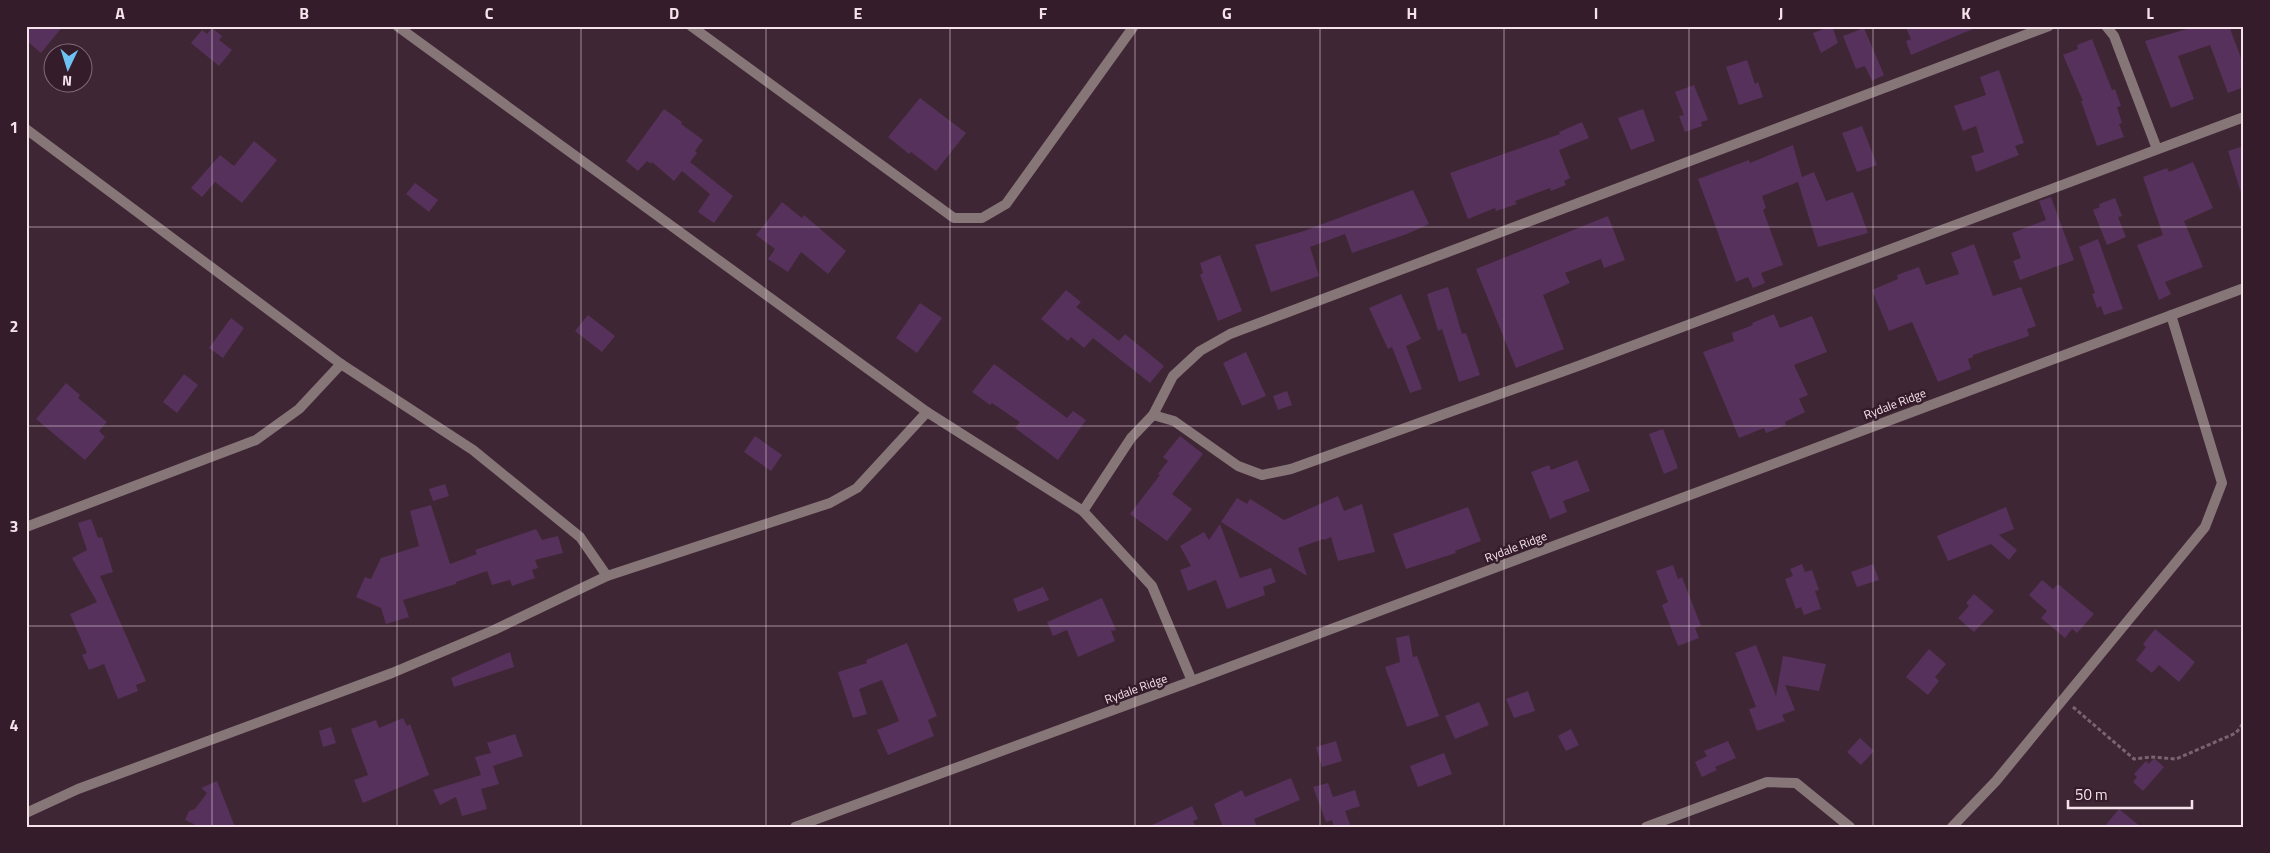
<svg xmlns="http://www.w3.org/2000/svg" width="2270" height="853" viewBox="0 0 2270 853" font-family="'Titillium Web',sans-serif">
<style>
.building{fill:#56315b}
.lines{fill:none;stroke-linecap:round;stroke-linejoin:round}
.path{stroke:#7b6470;stroke-width:3;stroke-dasharray:4 2.5;stroke-linecap:butt}
.street{stroke:#867678;stroke-width:10}
.grid{fill:none;stroke:#f5e3ec;stroke-width:1;stroke-opacity:0.55}
.labels{text-anchor:middle;stroke-width:5;stroke-linejoin:round;paint-order:stroke}
.street-label{font-size:12px;fill:#f5e3ec;stroke:#351c2a}
.neatline{fill:none;stroke:#f5e3ec;stroke-width:2}
.grid-label{font-size:16px;text-anchor:middle;font-weight:bold;fill:#f5e3ec}
</style>
<rect width="100%" height="100%" fill="#3f2634"/>
<g class="building">
<polygon points="26,26 63,26 41,53 26,40"/>
<polygon points="1832,26 1838,43 1821,53 1813,33"/>
<polygon points="1905,26 1980,26 1911,55 1906,41 1911,39"/>
<polygon points="2186,26 2229,26 2244,66 2244,87 2228,93 2210,45 2178,56 2194,99 2171,108 2145,41 2187,29"/>
<polygon points="212,28 222,36 219,40 232,50 219,66 191,43 202,30 207,34"/>
<polygon points="1864,28 1884,75 1872,81 1865,66 1856,69 1843,36"/>
<polygon points="2092,39 2112,90 2115,89 2121,106 2117,107 2122,123 2119,124 2124,137 2097,146 2081,101 2083,101 2063,55 2078,49 2077,45"/>
<polygon points="1747,60 1755,84 1758,82 1763,97 1739,105 1726,67"/>
<polygon points="1999,70 2024,143 2015,146 2019,155 1976,172 1971,156 1984,152 1976,126 1963,131 1954,106 1986,95 1980,77"/>
<polygon points="1694,85 1708,120 1701,122 1702,126 1685,132 1679,116 1684,115 1675,92"/>
<polygon points="920,98 966,133 936,171 911,152 909,154 888,137"/>
<polygon points="664,109 682,122 681,124 703,140 695,151 697,153 690,162 733,196 714,223 698,212 710,194 682,171 674,181 652,162 651,164 647,161 638,171 626,161"/>
<polygon points="1643,109 1655,141 1631,150 1618,118"/>
<polygon points="1582,122 1589,138 1559,150 1570,178 1564,181 1566,185 1551,191 1550,188 1515,201 1517,204 1496,211 1495,208 1468,219 1450,173 1560,134 1559,132"/>
<polygon points="1862,126 1877,165 1857,172 1842,133"/>
<polygon points="254,141 277,160 242,203 215,182 202,197 191,188 220,155 234,166"/>
<polygon points="1793,145 1802,177 1814,172 1826,201 1853,192 1868,233 1818,247 1798,182 1762,196 1766,208 1763,210 1783,265 1761,273 1765,283 1753,288 1748,277 1736,282 1698,179 1749,160 1750,163"/>
<polygon points="2244,146 2244,192 2241,193 2228,151"/>
<polygon points="2193,162 2213,208 2184,221 2203,267 2165,282 2171,294 2159,300 2137,245 2163,235 2143,177 2167,168 2169,172"/>
<polygon points="415,183 438,200 429,212 406,194"/>
<polygon points="1413,190 1429,224 1407,234 1352,253 1345,234 1310,247 1319,276 1271,292 1255,245 1304,231"/>
<polygon points="2051,197 2074,260 2020,280 2013,261 2021,258 2012,233 2046,220 2039,201"/>
<polygon points="2115,198 2122,216 2118,217 2126,237 2107,245 2093,210 2100,207 2099,204"/>
<polygon points="782,202 802,218 804,215 846,251 828,274 801,252 788,272 768,259 775,249 756,235"/>
<polygon points="1608,216 1625,260 1604,268 1601,259 1565,273 1570,283 1543,295 1564,349 1516,368 1476,269"/>
<polygon points="2098,239 2123,309 2104,315 2101,306 2097,308 2092,294 2095,293 2079,247"/>
<polygon points="1974,244 1993,296 2021,287 2036,326 2027,329 2029,336 1973,355 1973,357 1968,359 1971,369 1938,382 1912,322 1889,331 1872,290 1898,279 1897,275 1919,267 1926,285 1959,274 1951,253"/>
<polygon points="1220,255 1242,311 1218,321 1200,275 1203,273 1200,263"/>
<polygon points="1448,287 1462,334 1466,333 1480,375 1459,382 1442,329 1438,331 1427,294"/>
<polygon points="1066,290 1081,302 1076,307 1119,341 1125,334 1164,366 1150,383 1093,338 1084,348 1071,337 1068,341 1041,319"/>
<polygon points="1401,294 1421,339 1406,346 1422,389 1410,393 1392,347 1388,349 1369,308"/>
<polygon points="920,303 942,318 917,353 896,338"/>
<polygon points="1774,314 1780,328 1812,316 1827,352 1794,365 1808,395 1799,399 1805,412 1785,422 1786,425 1766,433 1764,428 1739,438 1703,352 1734,341 1732,333 1753,325 1752,323"/>
<polygon points="588,315 615,336 602,352 575,331"/>
<polygon points="231,318 244,328 223,358 209,348"/>
<polygon points="1246,352 1266,396 1242,406 1223,363"/>
<polygon points="994,364 1067,418 1073,411 1086,420 1058,460 1015,428 1020,422 992,403 990,405 972,392"/>
<polygon points="184,374 198,385 177,413 163,402"/>
<polygon points="66,383 80,395 78,398 107,422 99,431 105,437 85,460 36,419"/>
<polygon points="1287,391 1292,405 1278,410 1273,396"/>
<polygon points="1663,429 1678,468 1664,474 1649,434"/>
<polygon points="755,436 782,455 771,471 744,452"/>
<polygon points="1180,436 1203,454 1172,494 1192,509 1167,541 1130,514 1160,475 1158,474 1168,461 1163,457"/>
<polygon points="1577,460 1590,491 1563,501 1567,512 1550,519 1531,472 1549,465 1551,470"/>
<polygon points="445,484 449,496 433,501 429,489"/>
<polygon points="1338,496 1344,511 1362,504 1375,552 1338,561 1331,537 1324,540 1323,539 1298,548 1307,576 1221,522 1237,498 1247,504 1250,499 1284,520"/>
<polygon points="431,505 450,564 477,554 475,550 536,529 542,540 558,536 563,553 535,560 538,568 532,570 535,578 512,586 510,580 492,585 487,571 456,582 456,584 403,600 409,617 386,624 381,608 356,597 365,577 371,579 381,558 419,546 410,511"/>
<polygon points="1468,507 1481,541 1455,551 1456,553 1406,569 1393,534"/>
<polygon points="2006,507 2014,529 1999,535 2017,550 2009,560 1991,544 1948,561 1937,536"/>
<polygon points="91,519 98,538 102,537 113,572 100,576 146,681 136,685 138,691 118,699 104,664 89,670 82,655 87,653 70,614 97,602 72,558 87,550 78,523"/>
<polygon points="1220,524 1240,578 1271,568 1276,582 1263,587 1265,595 1227,609 1216,580 1188,591 1180,570 1191,566 1180,546 1204,532 1209,540"/>
<polygon points="1802,564 1805,572 1812,570 1819,590 1815,591 1821,609 1804,615 1801,607 1796,609 1785,579 1793,576 1790,569"/>
<polygon points="1873,564 1879,580 1857,587 1851,572"/>
<polygon points="1673,565 1678,579 1682,577 1701,626 1695,628 1699,638 1678,646 1662,605 1668,602 1656,571"/>
<polygon points="2042,580 2053,589 2058,584 2094,614 2077,633 2072,629 2065,638 2041,618 2047,611 2029,595"/>
<polygon points="1043,587 1049,600 1018,612 1013,599"/>
<polygon points="1974,594 1994,611 1974,632 1958,618 1969,606 1966,603"/>
<polygon points="1102,598 1116,630 1111,631 1115,641 1078,657 1067,630 1053,636 1047,622"/>
<polygon points="2155,629 2195,662 2179,682 2159,665 2152,673 2136,660 2146,647 2143,644"/>
<polygon points="1409,635 1413,657 1417,656 1439,716 1407,727 1385,667 1400,662 1396,638"/>
<polygon points="907,643 937,716 928,720 934,736 888,755 877,730 899,721 882,680 859,689 867,714 853,718 838,672 867,663 866,660"/>
<polygon points="1756,645 1776,696 1783,656 1826,664 1819,691 1785,685 1795,710 1782,715 1785,721 1757,731 1749,709 1756,707 1735,653"/>
<polygon points="1929,649 1946,664 1935,677 1939,681 1928,695 1906,677"/>
<polygon points="510,652 514,667 454,687 451,678"/>
<polygon points="1528,691 1535,711 1514,718 1506,699"/>
<polygon points="1479,702 1489,725 1455,739 1445,716"/>
<polygon points="403,718 407,726 410,724 429,775 363,803 354,780 368,775 351,729 376,720 379,728"/>
<polygon points="331,727 336,743 323,747 319,731"/>
<polygon points="1571,729 1579,745 1566,751 1558,736"/>
<polygon points="515,734 523,756 493,766 499,784 481,789 487,809 462,816 456,797 440,805 433,790 481,775 475,757 491,753 487,743"/>
<polygon points="1860,738 1874,751 1861,765 1847,752"/>
<polygon points="1336,741 1342,761 1322,767 1316,747"/>
<polygon points="1728,741 1736,758 1715,767 1717,770 1702,777 1695,762 1707,756 1704,751"/>
<polygon points="1444,753 1452,774 1418,787 1410,766"/>
<polygon points="2154,758 2164,767 2143,791 2133,782 2137,777 2134,774 2146,761 2149,764"/>
<polygon points="1291,778 1300,800 1254,819 1257,827 1223,827 1214,804 1242,790 1245,797"/>
<polygon points="217,781 235,827 200,827 185,820 189,811 195,809 207,793 201,788"/>
<polygon points="1328,783 1333,797 1355,790 1360,806 1345,811 1351,827 1334,827 1332,820 1326,822 1313,787"/>
<polygon points="1192,806 1198,819 1193,821 1196,827 1148,827"/>
<polygon points="2119,809 2141,827 2104,827"/>
</g>
<g class="lines">
<polyline class="path" points="2073,707 2134,759 2151,757 2176,759 2236,733 2244,722"/>
<g class="street">
<polyline points="397,26 927,412 1083,511 1152,586 1192,681"/>
<polyline points="691,26 954,218 982,218 1006,204 1134,26"/>
<polyline points="2106,26 2114,36 2157,149"/>
<polyline points="26,129 341,364 473,450 580,537 607,576"/>
<polyline points="1153,415 1174,421 1238,466 1262,475 1291,469 1578,366 2244,117"/>
<polyline points="1083,511 1131,438 1153,415 1173,376 1200,351 1230,334 2049,26"/>
<polyline points="26,527 256,440 299,409 341,364"/>
<polyline points="26,813 78,789 392,673 494,630 607,576 830,503 857,488 927,412"/>
<polyline points="795,827 1192,681 2244,288"/>
<polyline points="1646,827 1767,782 1796,783 1850,827"/>
<polyline points="1952,827 1996,781 2205,527 2222,483 2171,315"/>
</g>
</g>
<path class="grid" d="M212,26V827M397,26V827M581,26V827M766,26V827M950,26V827M1135,26V827M1320,26V827M1504,26V827M1689,26V827M1873,26V827M2058,26V827M26,227H2244M26,426H2244M26,626H2244"/>
<g class="labels">
<g class="street-label">
<text transform="translate(1895 404) rotate(-21)" y="4">Rydale Ridge</text>
<text transform="translate(1516 547) rotate(-21)" y="4">Rydale Ridge</text>
<text transform="translate(1136 689) rotate(-20)" y="4">Rydale Ridge</text>
</g>
</g>
<rect width="2270" height="853" fill="none" stroke="#351c2a" stroke-width="55"/>
<g transform="translate(68 68) rotate(184)"><circle r="24" fill="#351c2a" stroke="#826c78"/>
<path d="M0-4L9 19L0 12L-9 19Z" fill="#6dc2f3"/>
<text y="-8" font-size="14" font-weight="bold" text-anchor="middle" fill="#f5e3ec">N</text>
</g>
<path d="M2068 800v8h124v-8" fill="none" stroke="#f5e3ec" stroke-width="2.5"/>
<text x="2075" y="800" font-size="15" fill="#f5e3ec" stroke="#351c2a" stroke-width="4" paint-order="stroke">50 m</text>
<rect x="28" y="28" width="2214" height="798" class="neatline"/>
<g class="grid-label">
<text x="120" y="19">A</text>
<text x="304" y="19">B</text>
<text x="489" y="19">C</text>
<text x="674" y="19">D</text>
<text x="858" y="19">E</text>
<text x="1043" y="19">F</text>
<text x="1227" y="19">G</text>
<text x="1412" y="19">H</text>
<text x="1596" y="19">I</text>
<text x="1781" y="19">J</text>
<text x="1966" y="19">K</text>
<text x="2150" y="19">L</text>
<text x="14" y="133">1</text>
<text x="14" y="332">2</text>
<text x="14" y="532">3</text>
<text x="14" y="731">4</text>
</g>
</svg>
